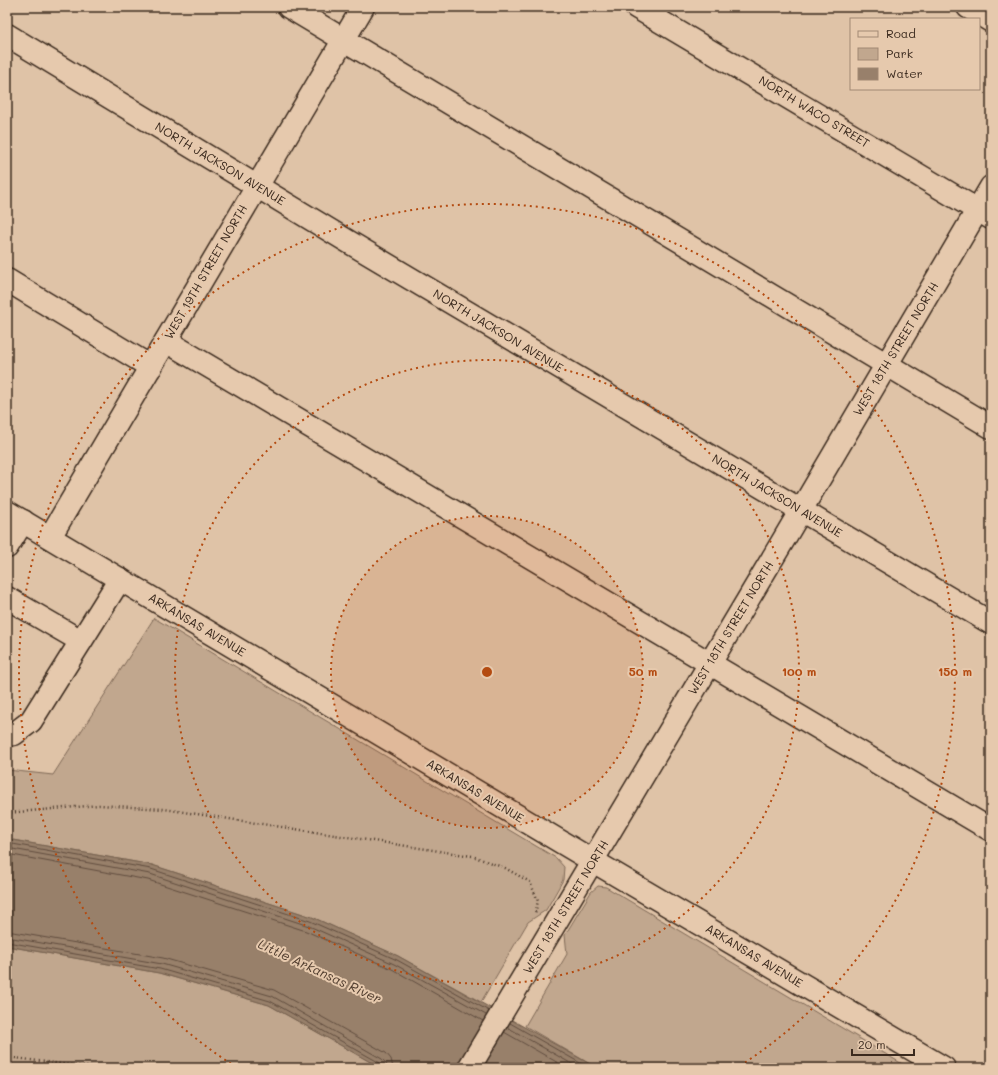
<svg xmlns="http://www.w3.org/2000/svg" width="998" height="1075" viewBox="0 0 998 1075" font-family="Mali,sans-serif">
<style>
.green{fill:#c1a78e;stroke:#7e6856}
.water{fill:#98806b;stroke:#735e4c}
.lines{fill:none;stroke-linecap:round;stroke-linejoin:round}
.shore{stroke:#604c3d;stroke-width:1}
.minor-casing{stroke:#3b2a1e;stroke-width:25}
.path{stroke:#3b2a1e;stroke-width:2.5;stroke-dasharray:1 3;stroke-linecap:butt}
.minor{stroke:#e6c9ad;stroke-width:22}
.ring{fill:none;stroke:#b44b11;stroke-width:2;stroke-dasharray:2 4}
.labels{text-anchor:middle;stroke-width:4;stroke-linejoin:round;paint-order:stroke}
.street-label{font-size:12px;fill:#3b2a1e;stroke:#e6c9ad}
.water-label{font-size:13px;font-style:italic;fill:#4e3b2d;stroke:#e6c9ad}
.centre{fill:#b44b11;stroke:#e6c9ad;stroke-width:2}
.ring-label{font-size:12px;text-anchor:middle;font-weight:bold;fill:#b44b11;stroke:#e6c9ad;stroke-width:4;stroke-linejoin:round;paint-order:stroke}
</style>
<rect width="100%" height="100%" fill="#dfc3a7"/>
<filter id="ink" filterUnits="userSpaceOnUse"><feTurbulence type="fractalNoise" baseFrequency=".025" numOctaves="2"/><feDisplacementMap in="SourceGraphic" scale="8" xChannelSelector="R" yChannelSelector="G"/><feConvolveMatrix kernelMatrix="1 2 1 2 8 2 1 2 1" color-interpolation-filters="sRGB"/></filter>
<g filter="url(#ink)">
<g class="green">
<polygon points="154,618 556,858 564,867 563,880 546,910 528,922 481,1002 398,956 312,917 152,865 7,839 7,770 53,775"/>
<polygon points="598,886 606,887 909,1068 597,1068 525,1026 567,954 565,935 591,892"/>
<polygon points="7,946 159,973 269,1005 381,1068 7,1068"/>
</g>
<polygon class="water" points="7,839 152,865 312,917 398,956 597,1068 381,1068 269,1005 159,973 7,946"/>
<g class="lines">
<g class="shore">
<polyline points="7,843 151,869 310,921 397,960 489,1011"/>
<polyline points="7,848 150,874 309,926 394,964 486,1015"/>
<polyline points="7,854 148,880 306,931 392,969 483,1021"/>
<polyline points="7,931 163,958 274,990 386,1053 391,1059 393,1068"/>
<polyline points="7,937 162,964 272,996 382,1059 386,1063 387,1068"/>
<polyline points="7,942 160,969 270,1001 380,1063 382,1068"/>
<polyline points="510,1023 589,1068"/>
<polyline points="507,1027 579,1068"/>
<polyline points="504,1032 567,1068"/>
</g>
<g class="minor-casing">
<g id="minor">
<polyline points="289,7 991,427"/>
<polyline points="636,7 991,218"/>
<polyline points="968,7 991,21"/>
<polyline points="7,35 349,242 991,623"/>
<polyline points="7,280 151,367"/>
<polyline points="166,341 991,830"/>
<polyline points="7,512 593,861 944,1068"/>
<polyline points="50,537 363,7"/>
<polyline points="7,547 23,521"/>
<polyline points="7,598 81,641"/>
<polyline points="7,735 14,734 31,721 120,579"/>
<polyline points="469,1068 784,539 991,187"/>
</g>
</g>
<g class="path">
<polyline points="7,813 99,805 164,809 472,856 505,868 530,882 538,901 535,914"/>
<polyline points="7,1057 94,1068"/>
</g>
<use href="#minor" class="minor"/>
</g>
</g>
<circle cx="487" cy="672" r="156" fill="#b44b11" fill-opacity=".12"/>
<g class="ring">
<circle cx="487" cy="672" r="156"/>
<circle cx="487" cy="672" r="312"/>
<path d="M236 1067A468 468 0 1 1 738 1067"/>
</g>
<g class="labels">
<g class="street-label">
<text transform="translate(814 112) rotate(31)" y="4">NORTH WACO STREET</text>
<text transform="translate(220 164) rotate(31)" y="4">NORTH JACKSON AVENUE</text>
<text transform="translate(206 272) rotate(-60)" y="4">WEST 19TH STREET NORTH</text>
<text transform="translate(498 331) rotate(31)" y="4">NORTH JACKSON AVENUE</text>
<text transform="translate(896 349) rotate(-59)" y="4">WEST 18TH STREET NORTH</text>
<text transform="translate(777 496) rotate(31)" y="4">NORTH JACKSON AVENUE</text>
<text transform="translate(197 625) rotate(31)" y="4">ARKANSAS AVENUE</text>
<text transform="translate(731 628) rotate(-59)" y="4">WEST 18TH STREET NORTH</text>
<text transform="translate(475 791) rotate(31)" y="4">ARKANSAS AVENUE</text>
<text transform="translate(566 907) rotate(-59)" y="4">WEST 18TH STREET NORTH</text>
<text transform="translate(754 956) rotate(31)" y="4">ARKANSAS AVENUE</text>
</g>
<g class="water-label">
<text transform="translate(320 971) rotate(25)" y="5">Little Arkansas River</text>
</g>
</g>
<circle cx="487" cy="672" r="6" class="centre"/>
<g class="ring-label">
<text x="643" y="676">50 m</text>
<text x="799" y="676">100 m</text>
<text x="955" y="676">150 m</text>
</g>
<rect width="998" height="1075" fill="none" stroke="#e6c9ad" stroke-width="24"/>
<rect x="12" y="12" width="974" height="1051" fill="none" stroke="#3b2a1e" stroke-width="1.5" filter="url(#ink)"/>
<rect x="850" y="18" width="130" height="72" fill="#e6c9ad" stroke="#a28974"/>
<rect x="858" y="31" width="20" height="6" fill="#e6c9ad" stroke="#a28974"/>
<text x="886" y="38" font-size="12" fill="#3b2a1e">Road</text>
<rect x="858" y="48" width="20" height="12" fill="#c1a78e" stroke="#a28974"/>
<text x="886" y="58" font-size="12" fill="#3b2a1e">Park</text>
<rect x="858" y="68" width="20" height="12" fill="#98806b" stroke="#a28974"/>
<text x="886" y="78" font-size="12" fill="#3b2a1e">Water</text>
<path d="M852 1049v6h62v-6" fill="none" stroke="#3b2a1e" stroke-width="2"/>
<text x="858" y="1049" font-size="12" fill="#3b2a1e" stroke="#e6c9ad" stroke-width="3" paint-order="stroke">20 m</text>
</svg>
